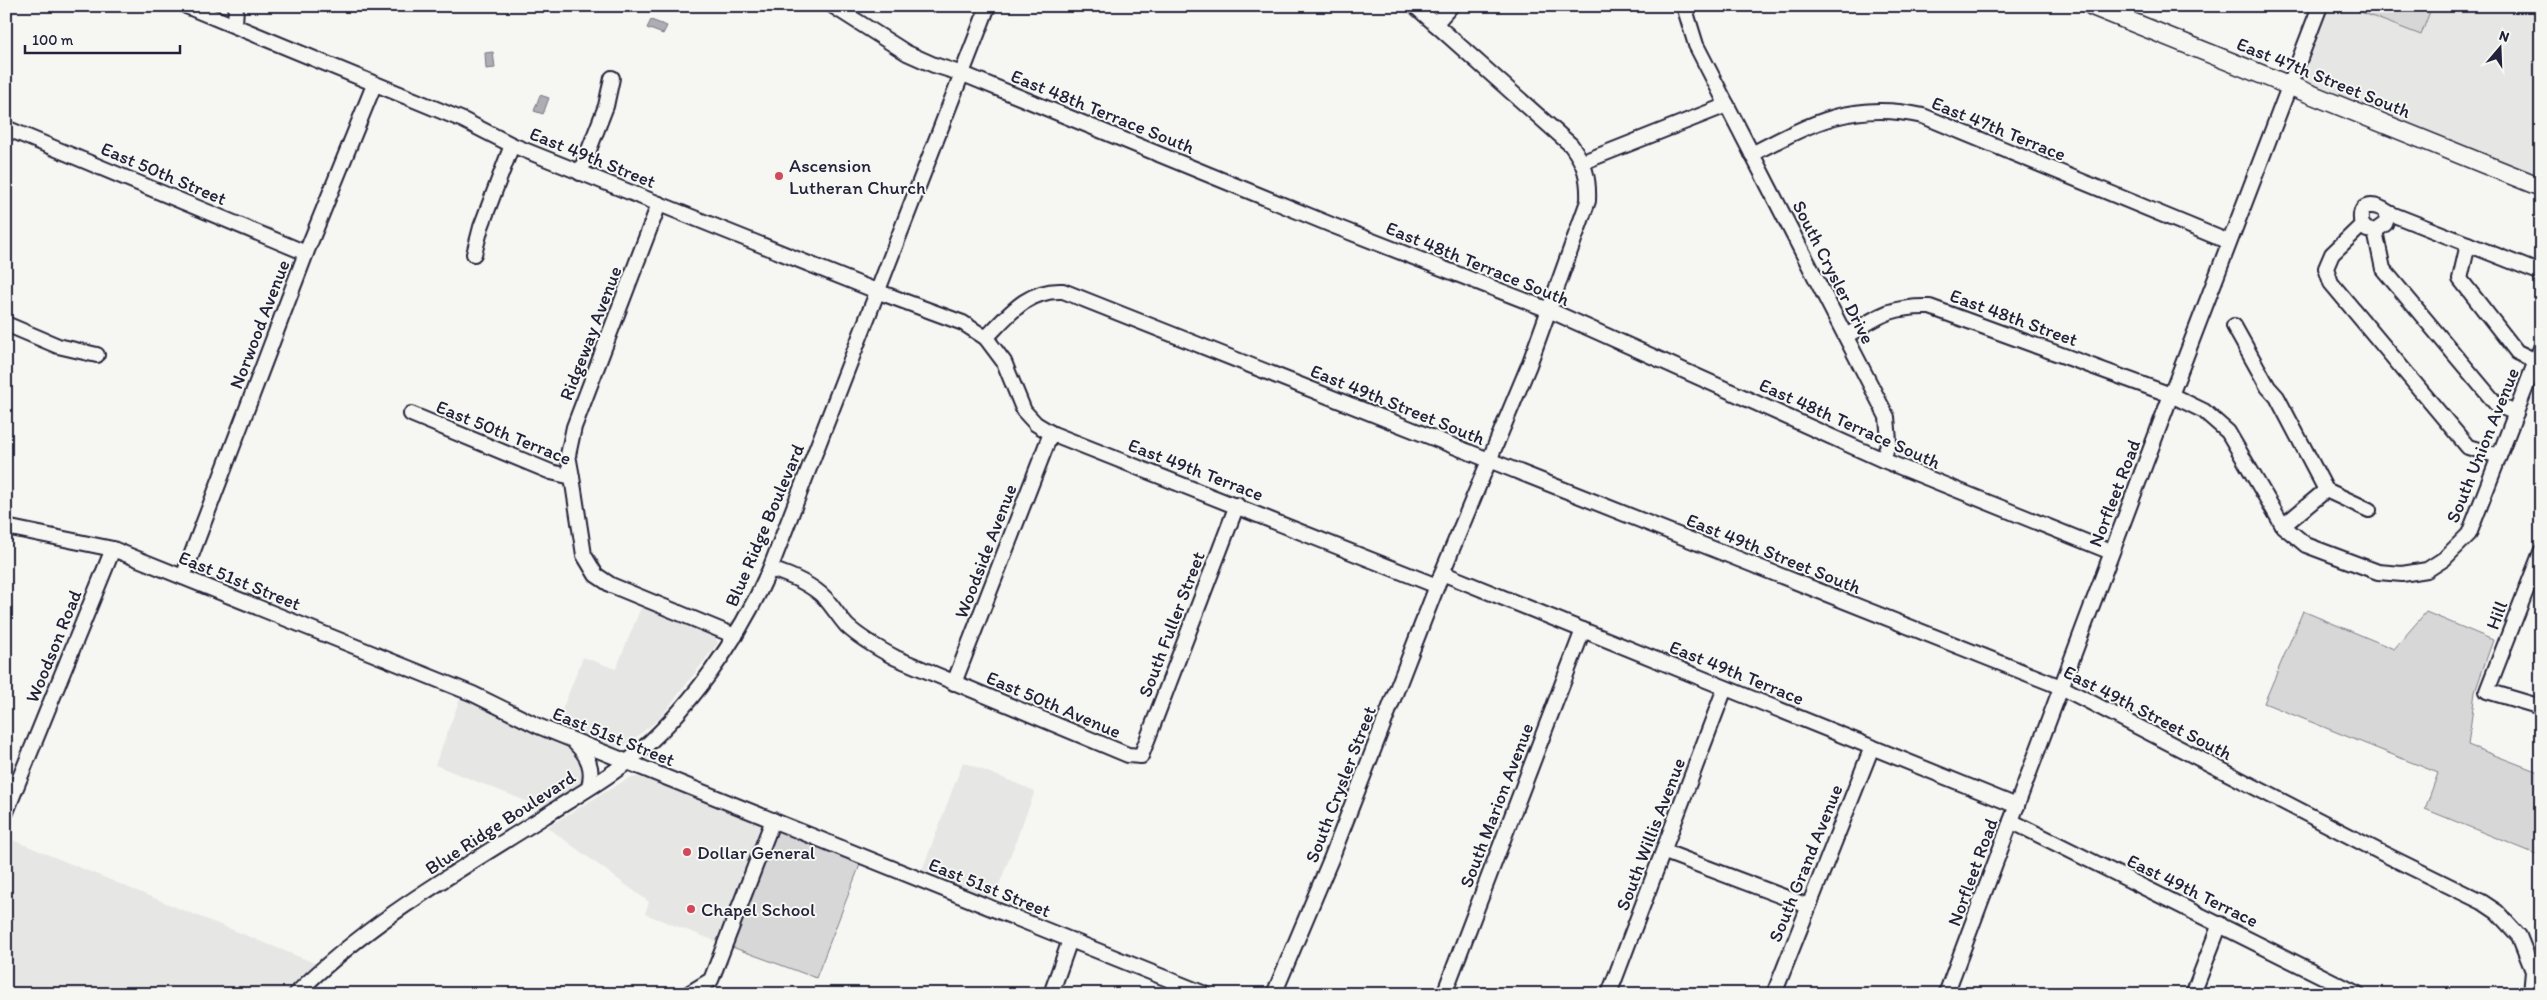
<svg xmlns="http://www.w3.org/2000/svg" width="2547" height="1000" viewBox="0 0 2547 1000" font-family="Itim,sans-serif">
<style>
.built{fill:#e6e6e4}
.green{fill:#d7d7d7;stroke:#7c7c89}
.water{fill:#adadb3;stroke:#757583}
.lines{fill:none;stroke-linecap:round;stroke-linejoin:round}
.minor-casing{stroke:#22223b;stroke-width:18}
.major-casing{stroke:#22223b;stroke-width:21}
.minor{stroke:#f6f6f2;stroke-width:14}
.major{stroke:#f6f6f2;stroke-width:18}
.poi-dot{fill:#d1495b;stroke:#f6f6f2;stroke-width:2}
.labels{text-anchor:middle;stroke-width:4;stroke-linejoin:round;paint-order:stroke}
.street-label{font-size:19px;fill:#22223b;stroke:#f6f6f2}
.poi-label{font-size:19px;fill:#22223b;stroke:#f6f6f2;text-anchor:start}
</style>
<rect width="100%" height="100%" fill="#f6f6f2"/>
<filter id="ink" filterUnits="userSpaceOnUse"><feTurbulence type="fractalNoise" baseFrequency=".02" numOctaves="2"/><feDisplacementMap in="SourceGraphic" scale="10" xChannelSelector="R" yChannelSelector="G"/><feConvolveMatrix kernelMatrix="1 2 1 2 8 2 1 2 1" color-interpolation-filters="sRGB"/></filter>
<g filter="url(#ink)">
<g class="built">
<polygon points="2329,6 2345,6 2421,35 2432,6 2541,6 2541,180 2308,84 2305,73"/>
<polygon points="642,605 714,635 718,643 660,718 625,746 614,747 604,744 556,725 583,657 616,669"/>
<polygon points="461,696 488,707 571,749 581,755 585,772 583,780 578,785 541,807 435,765"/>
<polygon points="963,762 1035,791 993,901 921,873"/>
<polygon points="637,777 660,783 756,820 760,824 760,836 718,942 645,914 649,902 547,827 629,778"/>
<polygon points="8,838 183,910 317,964 284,994 6,994"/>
</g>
<g class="green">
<polygon points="2345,6 2432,6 2421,35"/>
<polygon points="2303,611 2394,649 2426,612 2493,640 2475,692 2468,745 2541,773 2541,856 2425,809 2438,773 2264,703"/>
<polygon points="782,830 861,862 816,978 732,947 773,835 776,832"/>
</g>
<g class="water">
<polygon points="651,20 667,26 663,34 647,28"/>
<polygon points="493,52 495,68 486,69 485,53"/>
<polygon points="540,95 549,98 543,114 534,111"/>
</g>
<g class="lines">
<g class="minor-casing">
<g id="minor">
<polyline points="186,6 463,120 512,145 879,292 963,323 986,338 1004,362 1024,411 1036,424 1051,433 1437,586"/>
<polyline points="833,6 907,53 934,65 963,74 1334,226 1549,310 1883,460 2111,552"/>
<polyline points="1684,6 1696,45 1887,417 1889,441 1883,460"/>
<polyline points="1435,24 1451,6"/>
<polyline points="235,25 236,6"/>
<polyline points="6,128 306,253"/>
<path d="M1752,154C1811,123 1854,100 1923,116L2229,242"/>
<polyline points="1583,162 1727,105"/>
<polyline points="580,173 606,106 612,78"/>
<polyline points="2389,213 2385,224 2375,231 2383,269 2497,405 2516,413"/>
<path d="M2362,225C2356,201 2375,203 2389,213L2541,273"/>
<polyline points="2375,231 2367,230 2362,225 2332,254 2326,268 2331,283 2468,447 2499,456"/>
<polyline points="2468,244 2460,279 2517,352 2536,361"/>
<polyline points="474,254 481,227 512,145"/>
<polyline points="6,324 58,346 97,355"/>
<polyline points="2234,326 2268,387 2277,397 2326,490 2369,510"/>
<path d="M1846,336C1879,316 1890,306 1930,307L2171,395L2204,411L2228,432L2283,526L2306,545L2378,572L2402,574L2427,570L2444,559L2469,534L2541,348"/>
<path d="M986,338C1009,314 1028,289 1063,291L2061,687L2384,854L2482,902L2497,912L2519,936L2533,971L2531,994"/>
<polyline points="411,414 551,472 572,477 584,555 596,575 611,585 735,636"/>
<polyline points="572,477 568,455 574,427 659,204"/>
<polyline points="2283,526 2326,490"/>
<polyline points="6,527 113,549 473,694 538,726 1205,994"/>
<polyline points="2541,552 2487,691 2541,707"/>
<path d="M770,569C790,575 810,583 825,598C833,607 839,617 847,626C861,639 879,649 896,658L1128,755L1141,756L1237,505"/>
<polyline points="1442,573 2017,806"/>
<polyline points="183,577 306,253 374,85"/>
<polyline points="954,683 1051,433"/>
<path d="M575,743C588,756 594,768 589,787"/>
<polyline points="6,812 113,549"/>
<polyline points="2011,821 2358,994"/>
<polyline points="1665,852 1808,906"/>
<path d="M296,994C369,921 458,871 545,816C572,798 602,782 627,762C688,713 739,639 770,569L988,6"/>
<polyline points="688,994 711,980 773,820"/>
<polyline points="1051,994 1070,940"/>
<path d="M1274,994L1331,859L1442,573L1529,365L1588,201C1589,177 1585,164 1571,145L1415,6"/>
<polyline points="1444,994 1583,630"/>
<polyline points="1609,994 1725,688"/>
<polyline points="1774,994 1872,747"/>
<polyline points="1946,994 2171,395 2320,6"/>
<polyline points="2193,994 2220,924"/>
</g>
</g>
<g class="major-casing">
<polyline id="major" points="2092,6 2541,187"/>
</g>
<use href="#minor" class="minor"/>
<use href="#major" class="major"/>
</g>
</g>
<g class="poi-dot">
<circle cx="779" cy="176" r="5"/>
<circle cx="687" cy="852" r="5"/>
<circle cx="691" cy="909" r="5"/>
</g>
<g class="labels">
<g class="street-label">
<text transform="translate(2324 77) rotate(22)" y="7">East 47th Street South</text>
<text transform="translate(1103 111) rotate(22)" y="7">East 48th Terrace South</text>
<text transform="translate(1999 128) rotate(22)" y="7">East 47th Terrace</text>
<text transform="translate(593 157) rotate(22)" y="7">East 49th Street</text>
<text transform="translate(164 173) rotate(23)" y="7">East 50th Street</text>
<text transform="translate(1478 263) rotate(22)" y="7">East 48th Terrace South</text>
<text transform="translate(1834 272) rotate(63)" y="7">South Crysler Drive</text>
<text transform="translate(2014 317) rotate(20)" y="7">East 48th Street</text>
<text transform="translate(259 324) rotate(-69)" y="7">Norwood Avenue</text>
<text transform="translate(590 333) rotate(-69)" y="7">Ridgeway Avenue</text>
<text transform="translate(1398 404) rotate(22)" y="7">East 49th Street South</text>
<text transform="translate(1850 423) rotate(24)" y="7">East 48th Terrace South</text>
<text transform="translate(504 432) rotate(22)" y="7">East 50th Terrace</text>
<text transform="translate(2482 445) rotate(-68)" y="7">South Union Avenue</text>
<text transform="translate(1196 469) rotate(21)" y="7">East 49th Terrace</text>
<text transform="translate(2114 493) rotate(-69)" y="7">Norfleet Road</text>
<text transform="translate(764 525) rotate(-67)" y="7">Blue Ridge Boulevard</text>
<text transform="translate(985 551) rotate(-69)" y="7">Woodside Avenue</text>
<text transform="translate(1774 553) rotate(22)" y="7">East 49th Street South</text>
<text transform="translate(240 580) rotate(22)" y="7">East 51st Street</text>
<text transform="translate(2496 615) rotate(-69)" y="7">Hill</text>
<text transform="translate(1171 624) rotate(-69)" y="7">South Fuller Street</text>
<text transform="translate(53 646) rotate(-68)" y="7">Woodson Road</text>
<text transform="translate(1737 672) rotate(22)" y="7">East 49th Terrace</text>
<text transform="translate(1054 704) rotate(23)" y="7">East 50th Avenue</text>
<text transform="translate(2148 712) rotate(27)" y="7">East 49th Street South</text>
<text transform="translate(614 736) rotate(22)" y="7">East 51st Street</text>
<text transform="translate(1340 784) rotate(-69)" y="7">South Crysler Street</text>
<text transform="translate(1496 805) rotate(-69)" y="7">South Marion Avenue</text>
<text transform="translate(500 822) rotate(-33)" y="7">Blue Ridge Boulevard</text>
<text transform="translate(1650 834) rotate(-69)" y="7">South Willis Avenue</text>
<text transform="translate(1805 863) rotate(-68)" y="7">South Grand Avenue</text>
<text transform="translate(1972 872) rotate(-70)" y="7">Norfleet Road</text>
<text transform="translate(990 887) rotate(22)" y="7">East 51st Street</text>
<text transform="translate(2193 890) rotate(26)" y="7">East 49th Terrace</text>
</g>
<g class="poi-label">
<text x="789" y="172">Ascension<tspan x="789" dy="22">Lutheran Church</tspan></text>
<text x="697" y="859">Dollar General</text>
<text x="701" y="916">Chapel School</text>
</g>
</g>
<rect width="2547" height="1000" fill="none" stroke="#f6f6f2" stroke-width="25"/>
<rect x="12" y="12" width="2522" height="975" fill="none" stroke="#22223b" stroke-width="2" filter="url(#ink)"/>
<g transform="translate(2500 48) rotate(19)" stroke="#f6f6f2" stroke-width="4" paint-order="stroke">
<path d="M0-4L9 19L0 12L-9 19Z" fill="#22223b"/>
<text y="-8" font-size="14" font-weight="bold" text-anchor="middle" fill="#22223b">N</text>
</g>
<path d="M25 45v8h155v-8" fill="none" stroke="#22223b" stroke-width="2.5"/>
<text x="32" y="45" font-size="15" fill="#22223b" stroke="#f6f6f2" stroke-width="4" paint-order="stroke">100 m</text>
</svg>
